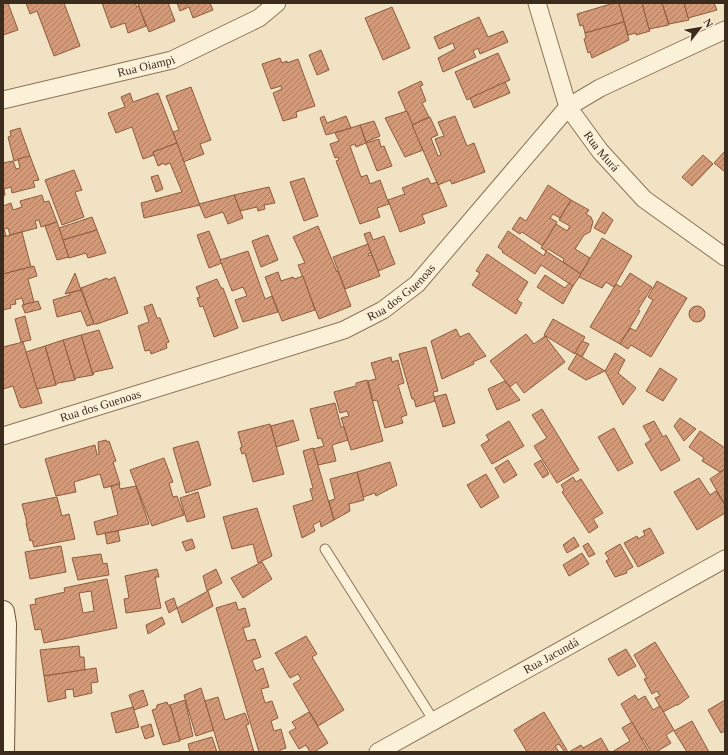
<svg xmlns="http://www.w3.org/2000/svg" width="728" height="755" viewBox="0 0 728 755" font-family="'Times New Roman',serif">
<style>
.building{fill:url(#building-hatch);stroke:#8e5b3d;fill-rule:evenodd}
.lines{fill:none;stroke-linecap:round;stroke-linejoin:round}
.lane-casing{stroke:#8d7359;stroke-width:11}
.street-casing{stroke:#8d7359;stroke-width:19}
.secondary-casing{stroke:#6f543c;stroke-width:24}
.lane{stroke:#fbf0d8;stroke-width:9}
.street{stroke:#fbf0d8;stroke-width:17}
.secondary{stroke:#fbf0d8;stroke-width:22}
.labels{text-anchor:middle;stroke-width:3.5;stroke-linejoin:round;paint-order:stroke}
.street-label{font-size:12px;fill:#3c2c1e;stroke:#f8edd4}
</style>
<defs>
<pattern id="building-hatch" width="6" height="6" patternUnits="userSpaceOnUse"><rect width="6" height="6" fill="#d29a78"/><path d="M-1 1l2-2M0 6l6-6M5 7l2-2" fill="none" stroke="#ac7e62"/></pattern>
</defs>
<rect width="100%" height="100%" fill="#f1e2c4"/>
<g class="building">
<polygon points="3,3 8,3 18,30 3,35"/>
<polygon points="26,3 64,3 80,46 54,56 37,11 30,14"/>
<polygon points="102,3 135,3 137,7 139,6 146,26 128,33 125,23 111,28"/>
<polygon points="141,3 168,3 175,21 149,32 138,4"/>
<polygon points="177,3 210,3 213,10 193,18 189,7 180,11"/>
<polygon points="614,3 619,3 624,22 585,33 583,25 580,26 577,14"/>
<polygon points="619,3 642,3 650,31 636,35 636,33 628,35"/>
<polygon points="642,3 662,3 669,25 649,29"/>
<polygon points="662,3 684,3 689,20 669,24"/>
<polygon points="684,3 714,3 717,10 688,18"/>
<polygon points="392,7 410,48 383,60 365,18"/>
<polygon points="479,17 488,37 503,31 508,42 480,54 478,48 473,51 476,57 443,72 438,58 455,49 453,43 439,49 434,37"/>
<polygon points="624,22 629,40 592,58 590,52 588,53 584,39 586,38 585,33"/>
<polygon points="321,50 329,70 317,75 309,55"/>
<polygon points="498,53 510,80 467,100 455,72"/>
<polygon points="280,58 282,63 287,61 287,63 298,59 315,106 296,112 297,117 283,121 273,93 282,89 281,86 271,89 262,64"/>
<polygon points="421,81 423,85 420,86 426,101 422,103 429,117 412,125 398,92"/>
<polygon points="505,82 510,93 474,108 470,98"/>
<polygon points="191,87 211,140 200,144 204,154 183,162 173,132 179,130 166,96"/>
<polygon points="130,93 133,102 158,93 177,143 153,152 154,155 143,159 132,127 116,133 108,113 125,107 121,97"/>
<polygon points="407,111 423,150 405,157 385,118"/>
<polygon points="324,116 327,123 346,116 351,128 326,135 320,118"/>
<polygon points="455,116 467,146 474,143 485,172 452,184 450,180 438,185 412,125 430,117 438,135 431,138 438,156 441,155 435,139 444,136 438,122"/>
<polygon points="374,121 380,136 366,142 360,125"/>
<polygon points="360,125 366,143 356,147 355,144 350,146 361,177 367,175 370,184 380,180 389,204 377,208 380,217 360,224 336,161 339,160 338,157 335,158 330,144 339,141 335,133"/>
<polygon points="20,128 30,156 14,161 8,137 11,136 10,131"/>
<polygon points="379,139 381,147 384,146 392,166 377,171 366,143"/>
<polygon points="177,143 200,205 144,218 141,203 182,192 170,163 165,165 164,163 158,166 153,152"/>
<polygon points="725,151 725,170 724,171 714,163"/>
<polygon points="703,155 713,164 692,186 682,177"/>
<polygon points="30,156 39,180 33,181 35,187 12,193 11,187 4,189 5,195 3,196 3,163 13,161 16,169 20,168 18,159"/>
<polygon points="74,170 82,190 75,192 84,217 62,225 45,180"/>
<polygon points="158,175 163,189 156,192 151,177"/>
<polygon points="304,178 318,216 304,221 290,182"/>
<polygon points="428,178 431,184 437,182 447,206 422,215 425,223 400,232 388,200 405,194 402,188"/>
<polygon points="548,185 571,200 560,218 553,214 550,218 557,222 543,246 522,232 520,234 512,229 520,217 526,221"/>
<polygon points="269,187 275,203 264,205 265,209 258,211 257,207 240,211 234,195"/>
<polygon points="42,195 44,202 49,201 57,222 41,227 39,220 35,221 37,228 10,235 8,228 4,229 6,236 3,237 3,206 11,203 13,210 22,207 20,201"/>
<polygon points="234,195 243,218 228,224 223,212 205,218 199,204"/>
<polygon points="571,200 589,210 586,214 591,217 593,222 590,232 584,235 575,249 590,258 581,274 563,262 564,259 548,249 546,251 541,248 556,224 567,231 570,226 559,220"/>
<polygon points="603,212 613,220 605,234 594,228"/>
<polygon points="92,217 97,230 63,240 59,228"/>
<polygon points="57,222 69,257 57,260 45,226"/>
<polygon points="318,226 337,272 338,271 351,306 319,319 298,265 305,263 293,237"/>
<polygon points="97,230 106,253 88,258 86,253 69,258 63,240"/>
<polygon points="209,231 222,263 209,268 197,235"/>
<polygon points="508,231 544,256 546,251 581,274 573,286 541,265 535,274 502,252 503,251 498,247"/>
<polygon points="22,232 31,267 3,274 3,237"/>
<polygon points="370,232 373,240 384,236 395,264 378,271 364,234"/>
<polygon points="268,235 278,260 261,267 252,241"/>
<polygon points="602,238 632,256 614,287 606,282 602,288 579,277"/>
<polygon points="368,244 371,253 368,254 369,256 372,255 380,276 345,289 333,257"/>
<polygon points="248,251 265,299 272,296 278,312 243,322 235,300 247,296 243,287 232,291 220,260"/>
<polygon points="487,254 528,282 517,300 522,303 516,314 472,285 480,273 476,271"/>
<polygon points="34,266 37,276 28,279 34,302 24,305 22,298 15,300 16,304 10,305 11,308 3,310 3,274"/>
<polygon points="278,272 281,281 293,277 294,279 303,276 315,310 282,321 265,277"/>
<polygon points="75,273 81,290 65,294"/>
<polygon points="630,273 652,287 638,310 640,311 620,344 590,327 616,284 621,287"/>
<polygon points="545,275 565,288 569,283 573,286 563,304 537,287"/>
<polygon points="115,277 128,313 97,324 94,324 81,288 107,278 108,280"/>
<polygon points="217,279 221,288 223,288 238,328 214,337 203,306 200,307 197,298 200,297 196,287"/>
<polygon points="657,281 687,298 651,357 631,345 628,349 620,344 630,328 636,331 653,300 648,297"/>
<polygon points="81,290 94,324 87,326 81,311 57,317 53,300 70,295 69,293"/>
<polygon points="38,301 41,309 25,313 22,305"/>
<polygon points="152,304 157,318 160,318 169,342 166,343 167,348 151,354 150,350 145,351 138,326 149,322 144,307"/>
<circle cx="697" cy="314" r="8"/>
<polygon points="25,316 31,340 21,342 15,319"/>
<polygon points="553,319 585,337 575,354 544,335"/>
<polygon points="456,329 460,337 469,333 486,356 473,362 474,364 442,379 431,341"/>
<polygon points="99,330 113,368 94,372 93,375 81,335"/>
<polygon points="526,334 534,344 545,336 565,362 524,393 516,382 510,387 490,361"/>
<polygon points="81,335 93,375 76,378 75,380 63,340"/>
<polygon points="63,340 75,380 58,383 56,385 45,346"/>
<polygon points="582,341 589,344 582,357 575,353"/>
<polygon points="23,342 42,403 23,408 20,407 13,386 3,389 3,347"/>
<polygon points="45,346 56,385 37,389 26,352"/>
<polygon points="426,347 438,391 433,392 435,401 416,407 414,399 412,399 399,354"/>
<polygon points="615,353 625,360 618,373 636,388 623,405 605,371"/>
<polygon points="577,354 582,357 605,371 586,380 568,369"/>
<polygon points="391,357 392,362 398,360 404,383 398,385 407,415 401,417 403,423 385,428 377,400 373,401 368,381 376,379 371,363"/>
<polygon points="660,368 677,379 663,401 646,391"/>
<polygon points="367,380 383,441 351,450 341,418 349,416 347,411 340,413 334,392 356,386 356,383"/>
<polygon points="505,381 520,400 497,410 488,389"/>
<polygon points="446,394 455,423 443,427 434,397"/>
<polygon points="335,403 341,427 344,427 348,440 332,445 336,461 318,465 313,449 324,446 321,438 318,439 310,409"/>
<polygon points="542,409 579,470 557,483 534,446 547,438 532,415"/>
<polygon points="680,418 696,429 684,441 674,426"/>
<polygon points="293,420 299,440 276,447 271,426"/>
<polygon points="509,421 524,446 492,464 481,445 489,440 486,435"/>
<polygon points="654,421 663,437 666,435 680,460 661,471 645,444 651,440 643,426"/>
<polygon points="270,424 284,474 253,482 245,453 242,454 240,448 242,447 238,432"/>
<polygon points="614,428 633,463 618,471 598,437"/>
<polygon points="700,431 725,448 725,469 720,472 702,461 704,458 689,447"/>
<polygon points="106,440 107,442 109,441 116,461 113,462 120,484 104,488 100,474 74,482 76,492 56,496 45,459 95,445 97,455 99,454 98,442"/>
<polygon points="198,441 211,485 186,493 173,448"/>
<polygon points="313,448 334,520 321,527 320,521 313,525 315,531 302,538 293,506 313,500 310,489 313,488 303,451"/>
<polygon points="164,458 173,482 169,483 173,497 177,496 184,515 152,526 130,470"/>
<polygon points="508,460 517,475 504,483 495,468"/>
<polygon points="541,460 549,474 543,478 534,464"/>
<polygon points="390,462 397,485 376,496 375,493 363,497 357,472"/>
<polygon points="725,469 725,505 710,479"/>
<polygon points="357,472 364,500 349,504 350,511 334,520 329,501 335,499 330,479"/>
<polygon points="486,474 499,497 481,508 467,485"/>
<polygon points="573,477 576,482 581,479 603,513 593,519 598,527 589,533 562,492 564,490 561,485"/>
<polygon points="699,478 710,495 716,491 725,505 725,513 697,530 674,492"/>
<polygon points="119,484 120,489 136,486 149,524 97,535 94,522 118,515 111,486"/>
<polygon points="198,492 205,517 187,522 180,498"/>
<polygon points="57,497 62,516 69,514 75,539 34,547 32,540 30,541 26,523 27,523 22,504"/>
<polygon points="257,508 272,556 258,563 253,544 232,549 223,517"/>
<polygon points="650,528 664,553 638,567 624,543 637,536 638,539 645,535 643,531"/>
<polygon points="118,531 120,541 107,544 105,533"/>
<polygon points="574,537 579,546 567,553 563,545"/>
<polygon points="192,539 195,548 186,551 182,542"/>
<polygon points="588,543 595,554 589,557 583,546"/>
<polygon points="620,544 633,567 626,571 627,573 615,577 606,561 609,559 605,553"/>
<polygon points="61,546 66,572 30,579 25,552"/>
<polygon points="582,553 589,564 569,576 563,565"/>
<polygon points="101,554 103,564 107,563 109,575 78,580 72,558"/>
<polygon points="262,562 272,579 243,598 231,578"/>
<polygon points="157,569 159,577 155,577 161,608 126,613 124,599 129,598 125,576"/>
<polygon points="216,569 222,583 207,591 203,576"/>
<path d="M107,579L117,628L44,643L41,629L35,630L30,605L36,604L35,599L65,592L64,588ZM91,591L94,611L83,613L79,593Z"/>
<polygon points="208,591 213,606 182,623 177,608"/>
<polygon points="174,598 177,608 169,613 165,602"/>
<polygon points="236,602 238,610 245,608 250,626 243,628 247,641 255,639 261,657 252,660 256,671 263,668 269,687 261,689 265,703 272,701 278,718 271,721 274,731 281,729 286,748 280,750 280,752 259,752 216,608"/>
<polygon points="162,617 165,624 148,634 146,625"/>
<polygon points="306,636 317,654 312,657 344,710 318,726 293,684 301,679 298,674 290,678 275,653"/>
<polygon points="655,642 689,697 678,705 676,705 663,712 655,698 660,696 657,691 652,694 644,679 647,678 634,655"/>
<polygon points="79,646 80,657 84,657 85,670 44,676 40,650"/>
<polygon points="626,649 636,666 618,676 608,659"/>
<polygon points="96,668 98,682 91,683 92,693 74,697 73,689 65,690 66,698 48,702 44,676"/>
<polygon points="201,688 214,730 196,736 184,695"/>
<polygon points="143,690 148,705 134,710 129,695"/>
<polygon points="635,695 638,700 645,696 653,710 660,706 674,730 666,735 671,743 656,752 651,752 643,738 641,739 621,704"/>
<polygon points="218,697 225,720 245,713 249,724 246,725 254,752 220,752 205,701"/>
<polygon points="185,700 193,736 180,740 170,705"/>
<polygon points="725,700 725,731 721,733 708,710"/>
<polygon points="167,702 168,705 170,705 180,741 163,745 152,710 156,709 157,705"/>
<polygon points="133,707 139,727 116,733 111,713"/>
<polygon points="309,712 328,743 314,752 310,752 306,745 299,749 289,732 296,728 292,722"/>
<polygon points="544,712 568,752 562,752 564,751 559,744 555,746 559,752 527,752 514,730"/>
<polygon points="692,721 709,752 687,752 674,731"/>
<polygon points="632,722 649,752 612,752 630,741 622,728"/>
<polygon points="151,724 154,736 145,739 141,727"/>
<polygon points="212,737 217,752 190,752 188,744"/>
<polygon points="601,738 609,752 569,752 581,745 583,748"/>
</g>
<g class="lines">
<g class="lane-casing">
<polyline id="lane" points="325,549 434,721"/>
</g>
<g class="street-casing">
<g id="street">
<path id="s1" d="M537,3L568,107L600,151L644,199L725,257"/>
<path id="s2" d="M3,100L172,60L259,18L277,3"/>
<path id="s3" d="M3,436L344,330L383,310L417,284L568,107L600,88L725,30"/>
<path id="s4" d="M378,752L725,559"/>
</g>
</g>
<g class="secondary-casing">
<polyline id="secondary" points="3,612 5,624 3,752"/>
</g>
<use href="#lane" class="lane"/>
<use href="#street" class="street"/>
<use href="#secondary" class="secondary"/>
</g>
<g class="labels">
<g class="street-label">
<text dy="4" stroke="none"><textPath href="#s2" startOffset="147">Rua Oiampi</textPath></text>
<text dy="4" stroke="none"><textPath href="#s1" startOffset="164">Rua Murá</textPath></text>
<text dy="4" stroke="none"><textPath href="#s3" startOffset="426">Rua dos Guenoas</textPath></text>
<text dy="4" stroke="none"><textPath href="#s3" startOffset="102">Rua dos Guenoas</textPath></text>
<text dy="4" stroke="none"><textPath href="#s4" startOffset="198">Rua Jacundá</textPath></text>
</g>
</g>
<rect width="728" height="755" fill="none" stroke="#3c2c1e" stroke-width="8"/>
<g transform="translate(700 28) rotate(59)" stroke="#f8edd4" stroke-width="3" paint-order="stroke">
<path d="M0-3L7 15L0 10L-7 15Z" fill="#3c2c1e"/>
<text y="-6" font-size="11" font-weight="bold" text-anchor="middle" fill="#3c2c1e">N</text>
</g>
</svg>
